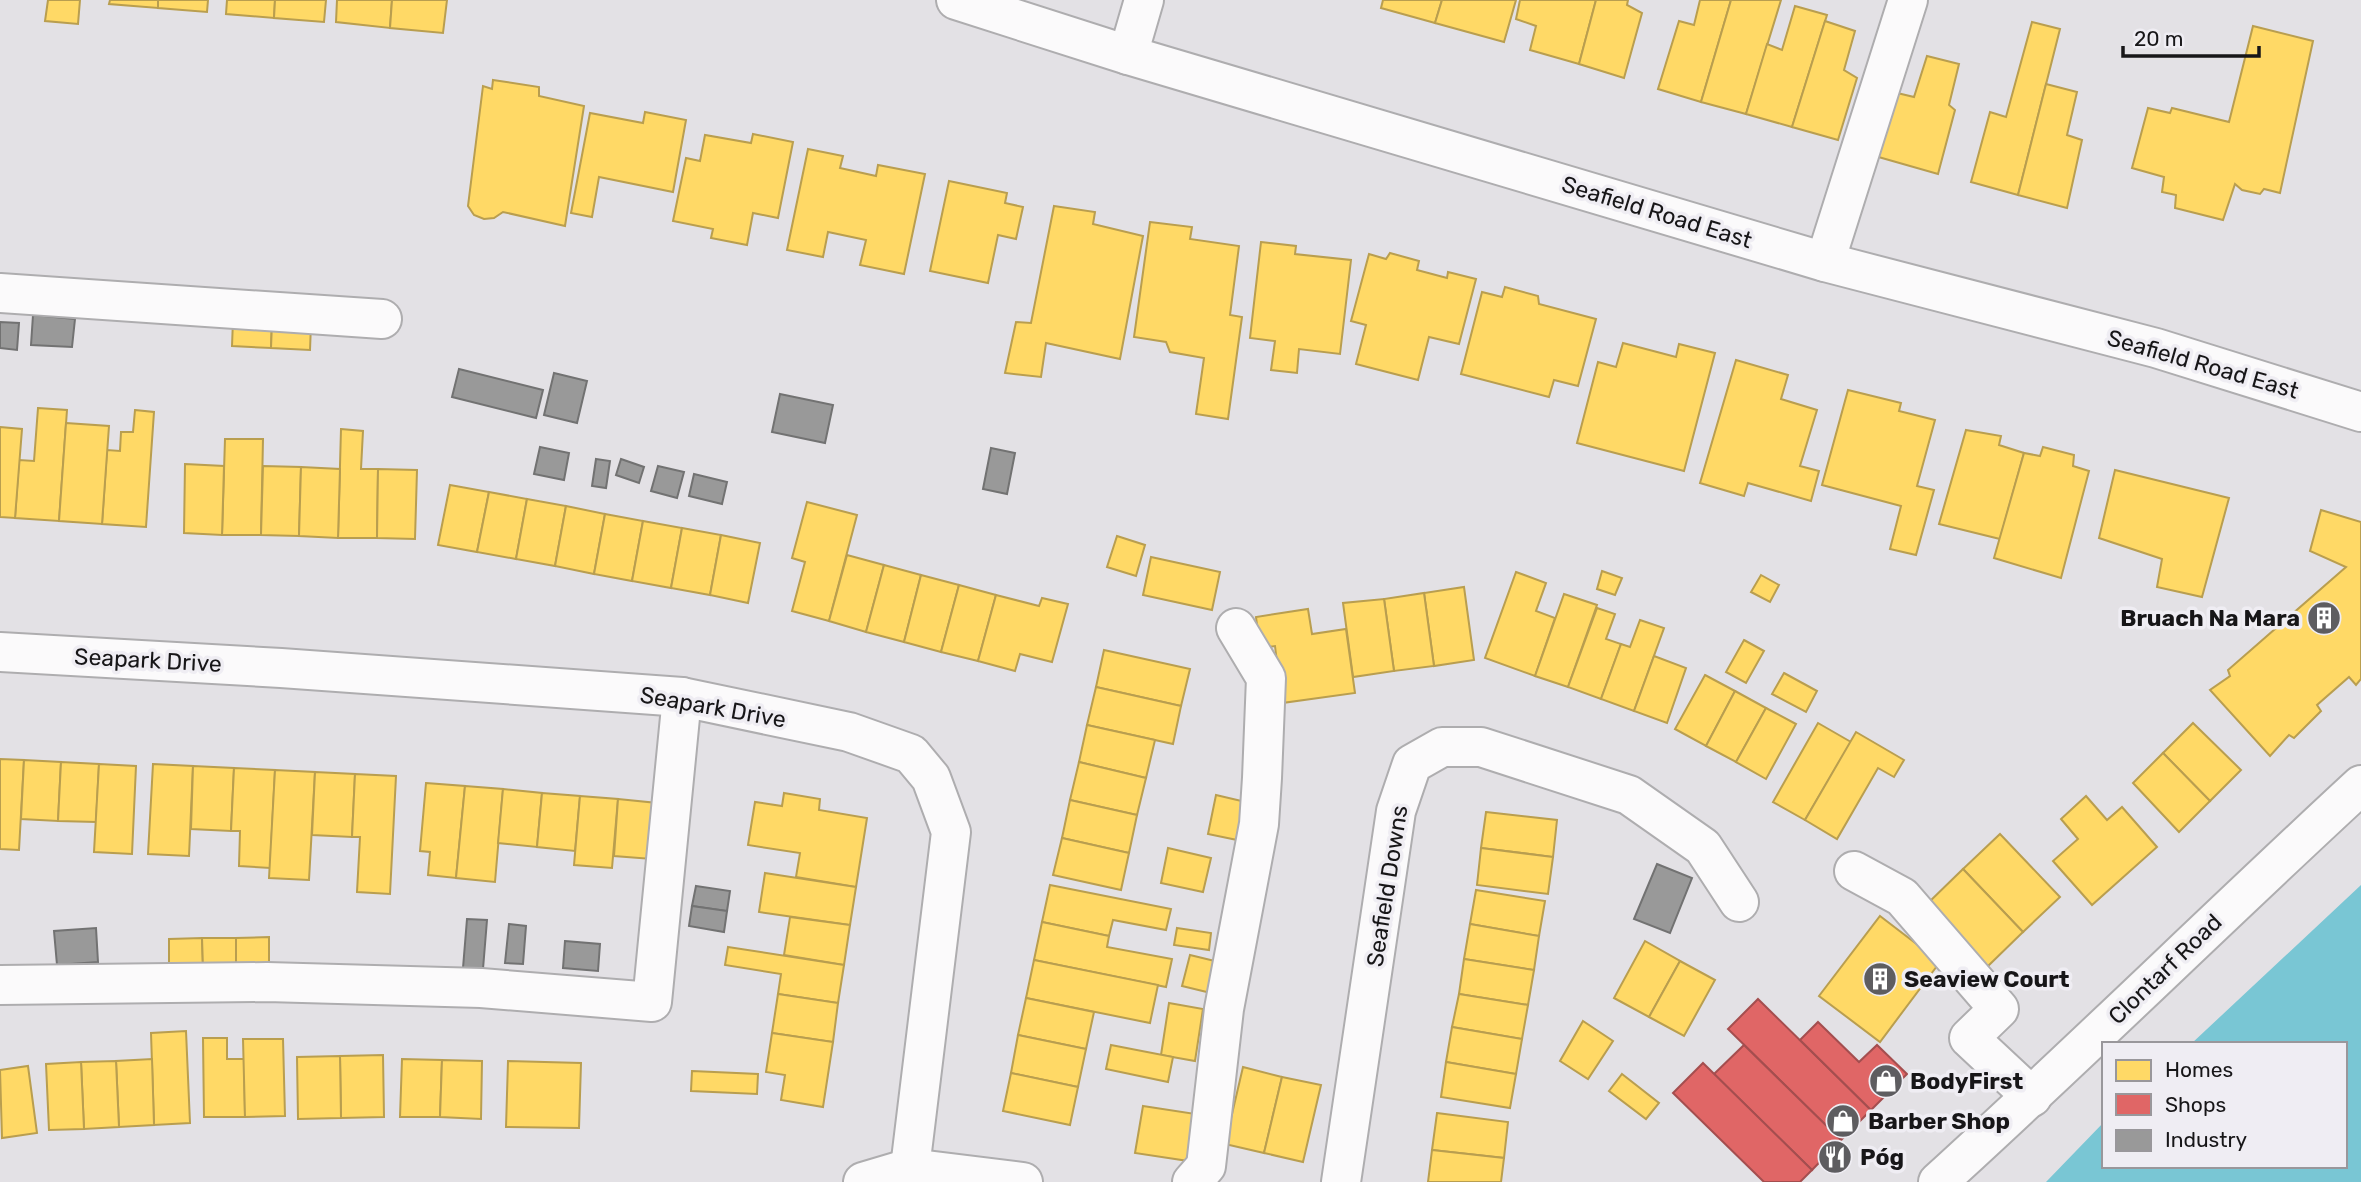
<svg xmlns="http://www.w3.org/2000/svg" width="2361" height="1182" viewBox="0 0 2361 1182" font-family="Rubik,sans-serif">
<style>
.water{fill:#79c6d4}
.homes{fill:#ffd966;stroke:#b99e4f;stroke-width:2}
.shops{fill:#e06666;stroke:#a44e4f;stroke-width:2}
.industry{fill:#999;stroke:#727272;stroke-width:2}
.lines{fill:none;stroke-linecap:round;stroke-linejoin:round}
.minor-casing{stroke:#aeadaf;stroke-width:42}
.major-casing{stroke:#aeadaf;stroke-width:42}
.minor{stroke:#fbfafb;stroke-width:38}
.major{stroke:#fbfafb;stroke-width:38}
.labels{text-anchor:middle;stroke-width:7;stroke-linejoin:round;paint-order:stroke}
.street-label{font-size:23px;fill:#171618;stroke:#efedf3}
.poi-label{font-size:23px;font-weight:bold;fill:#171618;stroke:#efedf3;text-anchor:start}
</style>
<rect width="100%" height="100%" fill="#e3e1e5"/>
<polygon class="water" points="2361,885 2361,1182 2046,1182 2104,1122 2104,1166 2345,1166 2345,1044 2191,1044"/>
<g class="homes">
<polygon points="48,0 80,0 78,24 45,21"/>
<polygon points="110,0 158,0 158,8 109,4"/>
<polygon points="158,0 208,0 207,12 158,8"/>
<polygon points="227,0 275,0 274,18 226,14"/>
<polygon points="275,0 326,0 324,22 274,18"/>
<polygon points="337,0 392,0 390,28 336,22"/>
<polygon points="392,0 447,0 443,33 390,28"/>
<polygon points="1383,0 1442,0 1435,23 1381,8"/>
<polygon points="1442,0 1516,0 1504,42 1435,23"/>
<polygon points="1520,0 1596,0 1579,64 1530,50 1536,26 1516,19"/>
<polygon points="1596,0 1628,0 1627,5 1642,13 1624,78 1579,64"/>
<polygon points="1700,0 1731,0 1701,102 1658,89 1679,21 1694,25"/>
<polygon points="1731,0 1781,0 1746,114 1701,102"/>
<polygon points="1795,6 1827,15 1792,127 1746,114 1767,44 1782,50"/>
<polygon points="1825,21 1855,31 1844,70 1857,78 1838,140 1792,127"/>
<polygon points="2032,22 2060,29 2018,195 1971,182 1990,112 2006,117"/>
<polygon points="2253,26 2313,41 2280,193 2264,189 2260,194 2242,190 2235,184 2223,220 2175,208 2176,195 2162,192 2164,177 2132,168 2148,108 2170,113 2172,108 2229,122"/>
<polygon points="1927,56 1959,64 1949,105 1955,110 1938,174 1875,156 1893,92 1914,97"/>
<polygon points="493,80 539,87 539,96 584,106 565,226 503,212 494,218 484,219 474,215 468,206 483,86 492,89"/>
<polygon points="2046,84 2077,92 2067,135 2082,140 2067,208 2018,195"/>
<polygon points="645,112 686,120 673,192 599,177 592,217 571,213 590,113 643,123"/>
<polygon points="753,134 793,142 778,218 753,213 747,245 711,238 713,229 673,221 686,158 700,161 705,135 751,143"/>
<polygon points="808,149 843,156 840,168 876,176 878,165 925,174 904,274 860,265 866,240 828,232 823,257 787,250"/>
<polygon points="949,181 1007,193 1005,203 1023,207 1016,239 998,235 988,283 930,271"/>
<polygon points="1054,206 1095,212 1093,224 1143,236 1120,359 1046,343 1041,377 1005,373 1016,322 1031,323"/>
<polygon points="1150,222 1192,227 1190,239 1239,246 1230,315 1242,317 1228,419 1196,414 1204,358 1170,352 1166,342 1134,337"/>
<polygon points="1261,242 1296,246 1295,254 1351,260 1340,354 1299,349 1297,373 1271,370 1275,341 1250,338"/>
<polygon points="1390,253 1419,261 1417,270 1447,278 1448,272 1476,279 1459,344 1429,337 1418,380 1356,364 1366,325 1351,321 1369,254 1386,259"/>
<polygon points="1505,287 1538,296 1539,304 1596,319 1578,386 1554,380 1549,397 1461,374 1482,292 1502,297"/>
<polygon points="233,320 272,322 271,348 232,346"/>
<polygon points="272,322 311,324 310,350 271,348"/>
<polygon points="1623,343 1676,357 1679,344 1715,353 1684,471 1577,443 1598,362 1616,367"/>
<polygon points="1736,360 1788,375 1781,399 1817,410 1800,466 1819,471 1811,501 1748,483 1744,496 1700,483"/>
<polygon points="1848,390 1901,403 1899,411 1935,420 1917,486 1934,490 1916,555 1890,549 1901,506 1822,485"/>
<polygon points="38,408 67,410 59,521 15,518 19,460 34,461"/>
<polygon points="135,410 154,412 146,527 102,524 107,450 120,451 121,432 133,432"/>
<polygon points="66,423 109,426 102,524 59,521"/>
<polygon points="0,427 22,429 15,518 0,517"/>
<polygon points="341,429 363,431 361,469 378,469 377,538 338,538"/>
<polygon points="1966,430 2001,436 1999,445 2024,453 2000,539 1939,524"/>
<polygon points="225,439 263,439 261,535 222,535"/>
<polygon points="2043,447 2074,455 2073,466 2089,471 2061,578 1994,558 2024,453 2040,456"/>
<polygon points="185,464 224,466 222,535 184,533"/>
<polygon points="263,466 301,467 299,536 261,535"/>
<polygon points="301,467 340,469 338,538 299,536"/>
<polygon points="378,469 417,470 415,539 377,538"/>
<polygon points="2115,470 2229,498 2202,597 2157,587 2162,559 2099,538"/>
<polygon points="450,485 489,492 477,552 438,545"/>
<polygon points="489,492 527,499 516,559 477,552"/>
<polygon points="527,499 566,506 555,566 516,559"/>
<polygon points="807,502 857,515 829,621 792,611 805,562 792,558"/>
<polygon points="566,506 605,514 594,574 555,566"/>
<polygon points="2321,510 2361,522 2361,679 2356,685 2349,677 2317,705 2321,711 2294,738 2289,735 2270,756 2210,690 2230,676 2228,670 2346,567 2310,551"/>
<polygon points="605,514 643,521 632,581 594,574"/>
<polygon points="643,521 682,528 671,588 632,581"/>
<polygon points="682,528 721,535 710,595 671,588"/>
<polygon points="721,535 760,543 748,603 710,595"/>
<polygon points="1117,536 1145,545 1136,576 1107,567"/>
<polygon points="847,555 884,565 866,632 829,621"/>
<polygon points="1151,557 1220,572 1212,610 1143,595"/>
<polygon points="884,565 921,575 904,642 866,632"/>
<polygon points="1602,571 1622,578 1615,595 1597,589"/>
<polygon points="1516,572 1546,583 1536,611 1555,618 1535,676 1485,658"/>
<polygon points="921,575 959,585 941,652 904,642"/>
<polygon points="1761,575 1779,585 1770,602 1751,592"/>
<polygon points="959,585 996,595 978,661 941,652"/>
<polygon points="1464,587 1474,660 1434,666 1424,593"/>
<polygon points="1424,593 1434,666 1394,671 1384,599"/>
<polygon points="1564,594 1597,605 1568,687 1535,676"/>
<polygon points="996,595 1039,606 1042,598 1068,604 1052,662 1020,654 1015,671 978,661"/>
<polygon points="1384,599 1394,671 1353,677 1343,603"/>
<polygon points="1597,608 1615,614 1606,639 1621,644 1601,699 1568,687"/>
<polygon points="1308,609 1312,634 1346,629 1355,693 1282,703 1275,646 1260,648 1256,617"/>
<polygon points="1640,620 1664,628 1634,711 1601,699 1621,644 1630,647"/>
<polygon points="1744,640 1764,651 1746,683 1726,672"/>
<polygon points="1104,650 1190,669 1181,706 1096,687"/>
<polygon points="1654,656 1686,668 1667,723 1634,711"/>
<polygon points="1784,673 1817,691 1806,712 1772,694"/>
<polygon points="1705,675 1735,691 1706,746 1675,729"/>
<polygon points="1096,687 1181,706 1173,744 1087,725"/>
<polygon points="1735,691 1766,708 1736,762 1706,746"/>
<polygon points="1766,708 1796,724 1766,779 1736,762"/>
<polygon points="1818,723 1851,742 1805,820 1773,802"/>
<polygon points="2193,723 2241,770 2210,801 2163,753"/>
<polygon points="1087,725 1155,740 1146,778 1079,762"/>
<polygon points="1856,732 1904,760 1894,777 1878,768 1837,839 1805,820"/>
<polygon points="2163,753 2210,801 2179,832 2133,783"/>
<polygon points="0,759 24,760 19,850 0,849"/>
<polygon points="24,760 61,762 58,821 21,819"/>
<polygon points="61,762 99,764 96,822 58,821"/>
<polygon points="1079,762 1146,778 1137,815 1070,800"/>
<polygon points="99,764 136,766 132,854 94,852"/>
<polygon points="153,764 193,766 189,856 148,854"/>
<polygon points="193,766 234,768 231,831 191,829"/>
<polygon points="234,768 275,770 270,868 239,866 240,831 231,831"/>
<polygon points="275,770 315,772 309,880 269,878"/>
<polygon points="315,772 355,774 352,837 312,835"/>
<polygon points="355,774 396,776 390,894 357,892 360,837 352,837"/>
<polygon points="426,783 465,786 456,878 428,875 430,852 420,851"/>
<polygon points="465,786 503,789 495,882 456,878"/>
<polygon points="503,789 542,793 537,847 498,843"/>
<polygon points="542,793 580,796 575,851 537,847"/>
<polygon points="784,793 820,799 819,810 867,818 856,887 796,877 800,853 748,845 755,802 782,806"/>
<polygon points="1216,795 1250,803 1242,841 1208,834"/>
<polygon points="580,796 618,799 612,868 574,865"/>
<polygon points="2086,796 2107,820 2122,807 2157,847 2092,905 2053,861 2078,839 2061,819"/>
<polygon points="618,799 657,803 652,859 614,856"/>
<polygon points="1070,800 1137,815 1129,853 1062,838"/>
<polygon points="1486,812 1557,820 1553,857 1481,848"/>
<polygon points="2000,834 2060,897 2023,932 1963,869"/>
<polygon points="1062,838 1129,853 1121,890 1053,875"/>
<polygon points="1168,848 1211,858 1203,892 1161,883"/>
<polygon points="1481,848 1553,857 1548,894 1477,885"/>
<polygon points="1963,869 2023,932 1987,967 1927,904"/>
<polygon points="765,873 856,887 850,925 759,912"/>
<polygon points="1050,885 1171,909 1166,930 1113,920 1109,936 1042,922"/>
<polygon points="1476,890 1545,901 1539,936 1470,924"/>
<polygon points="1880,916 1940,962 1880,1042 1819,996"/>
<polygon points="790,917 850,925 844,965 784,955"/>
<polygon points="1042,922 1109,936 1107,947 1172,959 1166,987 1034,960"/>
<polygon points="1470,924 1539,936 1534,970 1464,959"/>
<polygon points="1177,928 1211,933 1209,950 1174,945"/>
<polygon points="269,937 269,968 236,968 236,938"/>
<polygon points="202,938 203,968 169,969 169,939"/>
<polygon points="202,938 236,938 236,968 203,968"/>
<polygon points="1645,941 1680,961 1649,1017 1614,998"/>
<polygon points="728,947 844,965 838,1003 778,994 781,974 725,965"/>
<polygon points="1190,955 1223,963 1215,994 1182,986"/>
<polygon points="1464,959 1534,970 1528,1005 1459,994"/>
<polygon points="1034,960 1158,985 1150,1023 1026,998"/>
<polygon points="1680,961 1715,980 1684,1036 1649,1017"/>
<polygon points="778,994 838,1003 833,1042 772,1033"/>
<polygon points="1459,994 1528,1005 1522,1039 1452,1027"/>
<polygon points="1026,998 1094,1012 1086,1049 1018,1035"/>
<polygon points="1169,1003 1203,1009 1195,1061 1161,1055"/>
<polygon points="1583,1021 1613,1041 1588,1079 1560,1061"/>
<polygon points="1452,1027 1522,1039 1516,1074 1446,1062"/>
<polygon points="186,1031 190,1123 154,1125 151,1033"/>
<polygon points="772,1033 833,1042 823,1107 781,1100 785,1075 766,1072"/>
<polygon points="1018,1035 1086,1049 1078,1087 1011,1073"/>
<polygon points="203,1038 227,1038 227,1059 244,1059 245,1117 204,1117"/>
<polygon points="243,1039 283,1039 285,1116 245,1117"/>
<polygon points="1111,1045 1173,1057 1168,1082 1106,1069"/>
<polygon points="383,1055 384,1117 341,1118 340,1056"/>
<polygon points="340,1056 341,1118 298,1119 297,1057"/>
<polygon points="152,1059 154,1125 119,1127 116,1061"/>
<polygon points="402,1059 442,1060 440,1117 400,1117"/>
<polygon points="442,1060 482,1061 481,1119 440,1117"/>
<polygon points="116,1061 119,1127 84,1129 81,1062"/>
<polygon points="508,1061 581,1063 579,1128 506,1127"/>
<polygon points="81,1062 84,1129 49,1130 46,1064"/>
<polygon points="1446,1062 1516,1074 1510,1108 1441,1097"/>
<polygon points="28,1066 37,1133 2,1138 0,1070"/>
<polygon points="1243,1067 1282,1077 1264,1153 1225,1144"/>
<polygon points="692,1071 758,1074 757,1094 691,1091"/>
<polygon points="1011,1073 1078,1087 1070,1125 1003,1111"/>
<polygon points="1622,1074 1659,1103 1646,1119 1609,1091"/>
<polygon points="1282,1077 1321,1085 1303,1162 1264,1153"/>
<polygon points="1143,1106 1202,1115 1195,1162 1135,1153"/>
<polygon points="1437,1113 1508,1122 1504,1158 1432,1150"/>
<polygon points="1432,1150 1504,1158 1501,1182 1428,1182"/>
</g>
<g class="shops">
<polygon points="1758,999 1871,1110 1841,1140 1728,1029"/>
<polygon points="1818,1022 1859,1062 1877,1045 1907,1074 1871,1110 1800,1040"/>
<polygon points="1744,1045 1841,1140 1812,1170 1714,1074"/>
<polygon points="1703,1063 1812,1170 1800,1182 1764,1182 1673,1093"/>
</g>
<g class="industry">
<polygon points="33,315 75,319 72,347 31,345"/>
<polygon points="0,322 19,323 17,350 0,348"/>
<polygon points="459,369 543,390 536,418 452,397"/>
<polygon points="554,373 587,381 577,423 544,415"/>
<polygon points="780,394 833,405 825,443 772,432"/>
<polygon points="540,447 569,453 564,480 534,474"/>
<polygon points="991,448 1015,453 1007,494 983,489"/>
<polygon points="596,459 610,461 606,488 592,486"/>
<polygon points="621,459 644,467 639,483 616,475"/>
<polygon points="658,466 684,472 677,498 651,491"/>
<polygon points="694,474 727,482 722,504 689,496"/>
<polygon points="1657,864 1692,878 1670,933 1634,919"/>
<polygon points="696,886 730,891 727,911 692,906"/>
<polygon points="692,906 727,911 724,932 689,926"/>
<polygon points="467,919 487,920 483,969 463,968"/>
<polygon points="509,924 526,926 523,964 505,963"/>
<polygon points="96,928 98,962 57,965 54,931"/>
<polygon points="565,941 600,944 598,971 563,968"/>
</g>
<g class="lines">
<g class="minor-casing">
<g id="minor">
<polyline points="956,0 1128,55 1825,262 2156,348 2361,412"/>
<polyline points="1128,55 1144,0"/>
<polyline points="1825,262 1908,0"/>
<polyline points="0,293 382,319"/>
<polyline points="0,652 281,668 682,697 849,732 911,754 931,778 951,832 910,1168"/>
<polyline points="1854,871 1902,897 1999,1009 1969,1038 2032,1097"/>
<polyline points="0,985 267,982 481,988 652,1002 682,697"/>
<polyline points="863,1182 910,1168 1023,1182"/>
<polyline points="1192,1182 1206,1166 1224,1009 1259,824 1262,778 1266,678 1236,628"/>
<polyline points="1341,1182 1396,811 1412,764 1442,747 1481,747 1629,795 1703,847 1739,902"/>
</g>
</g>
<g class="major-casing">
<path id="major" d="M1938,1182C2081,1052 2219,916 2361,785"/>
</g>
<use href="#minor" class="minor"/>
<use href="#major" class="major"/>
</g>
<defs>
<g id="building-disc" transform="scale(1.75)"><circle r="9.5" fill="#5e5d60" stroke="#efedf3"/><path d="M-4-6H4V6H1V3H-1V6H-4ZM-2.5-4.3h1.7v1.8h-1.7ZM.8-4.3h1.7v1.8H.8ZM-2.5-1h1.7V.8h-1.7ZM.8-1h1.7V.8H.8Z" fill="#fff"/></g>
<g id="shop-disc" transform="scale(1.75)"><circle r="9.5" fill="#5e5d60" stroke="#efedf3"/><path d="M-5-2.5h2.3a2.7 3.5 0 0 1 5.4 0H5L5.5 6h-11ZM-1.5-2.5h3a1.5 2.3 0 0 0-3 0Z" fill="#fff"/></g>
<g id="restaurant-disc" transform="scale(1.75)"><circle r="9.5" fill="#5e5d60" stroke="#efedf3"/><path d="M-5-6h1v4h1v-4h1v4h1v-4h1v5L-1.5 .5V6h-2V.5L-5-1ZM5-6V6H3V1.5H1.5Q1.5-4 5-6Z" fill="#fff"/></g>
</defs>
<g fill-rule="evenodd">
<use href="#building-disc" x="2324" y="618"/>
<use href="#building-disc" x="1880" y="979"/>
<use href="#shop-disc" x="1886" y="1081"/>
<use href="#shop-disc" x="1843" y="1121"/>
<use href="#restaurant-disc" x="1835" y="1157"/>
</g>
<g class="labels">
<g class="street-label">
<text transform="translate(1657 212) rotate(17)" y="8">Seafield Road East</text>
<text transform="translate(2203 364) rotate(16)" y="8">Seafield Road East</text>
<text transform="translate(148 660) rotate(3)" y="8">Seapark Drive</text>
<text transform="translate(713 707) rotate(10)" y="8">Seapark Drive</text>
<text transform="translate(1387 886) rotate(-81)" y="8">Seafield Downs</text>
<text transform="translate(2165 969) rotate(-44)" y="8">Clontarf Road</text>
</g>
<g class="poi-label">
<text x="2300" y="626" text-anchor="end">Bruach Na Mara</text>
<text x="1904" y="987">Seaview Court</text>
<text x="1910" y="1089">BodyFirst</text>
<text x="1868" y="1129">Barber Shop</text>
<text x="1860" y="1165">Póg</text>
</g>
</g>
<rect x="2102" y="1042" width="245" height="126" fill="#efedf3" stroke="#99979b" stroke-width="2"/>
<rect x="2116" y="1060" width="35" height="21" fill="#ffd966" stroke="#99979b" stroke-width="2"/>
<text x="2165" y="1077" font-size="21" fill="#171618">Homes</text>
<rect x="2116" y="1094" width="35" height="21" fill="#e06666" stroke="#99979b" stroke-width="2"/>
<text x="2165" y="1112" font-size="21" fill="#171618">Shops</text>
<rect x="2116" y="1130" width="35" height="21" fill="#999999" stroke="#99979b" stroke-width="2"/>
<text x="2165" y="1147" font-size="21" fill="#171618">Industry</text>
<path d="M2123 46v10h136v-10" fill="none" stroke="#171618" stroke-width="3.5"/>
<text x="2134" y="46" font-size="21" fill="#171618" stroke="#efedf3" stroke-width="5" paint-order="stroke">20 m</text>
</svg>
